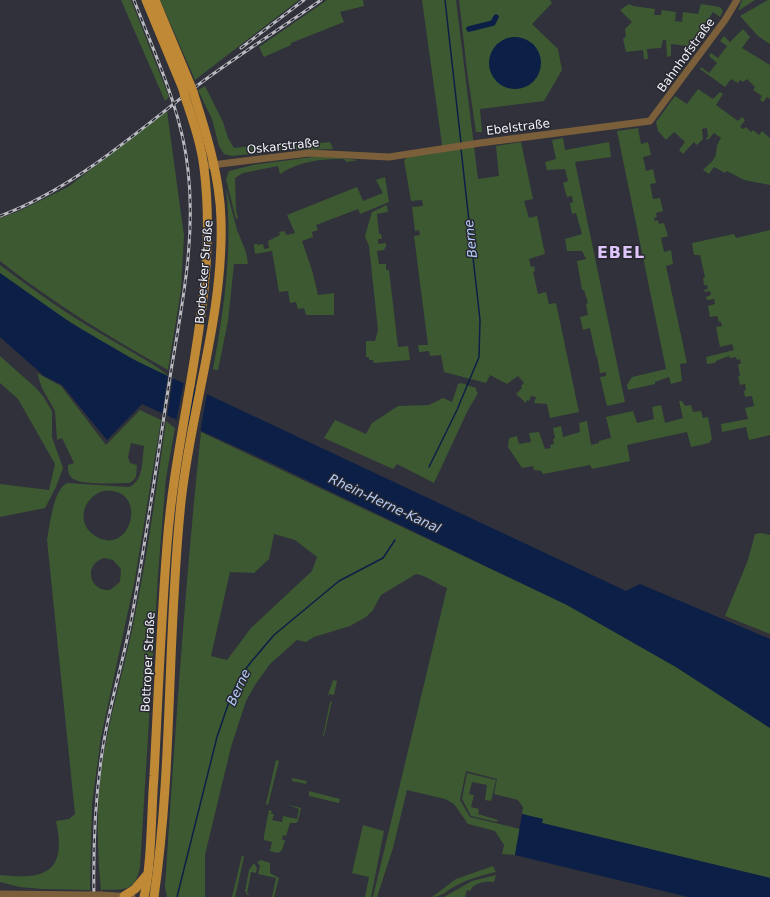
<svg xmlns="http://www.w3.org/2000/svg" width="770" height="897" viewBox="0 0 770 897" font-family="'DejaVu Sans',sans-serif">
<style>
.green{fill:#3c5932;fill-rule:evenodd}
.water{fill:#0b1f47}
.pier{fill:#30313a}
.lines{fill:none;stroke-linecap:round;stroke-linejoin:round}
.stream{stroke:#0b1f47;stroke-width:1.5}
.canal{stroke:#0b1f47;stroke-width:5.5}
.minor{stroke:#7a5f3a;stroke-width:7}
.major{stroke:#c08935;stroke-width:9}
.rail-casing{stroke:#babbc1;stroke-width:3}
.rail{stroke:#272830;stroke-width:1.5;stroke-dasharray:4.5;stroke-linecap:butt}
.minor-bridge{stroke:#7a5f3a;stroke-width:7}
.major-bridge{stroke:#c08935;stroke-width:9}
.labels{text-anchor:middle;stroke-width:3;stroke-linejoin:round;paint-order:stroke}
.street-label{font-size:12px;fill:#f3f3f9;stroke:#272830}
.water-label{font-size:13px;font-style:italic;fill:#b4ccf8;stroke:#272830}
.district-label{font-size:16px;font-weight:bold;letter-spacing:1px;fill:#dec4fb;stroke:#272830}
</style>
<rect width="100%" height="100%" fill="#30313a"/>
<g class="green">
<polygon points="121,0 131,0 169,97 165,101"/>
<polygon points="160,0 299,0 195,80"/>
<polygon points="327,0 363,0 364,6 340,12 344,22 291,43 291,45 264,57 259,47"/>
<polygon points="422,0 456,0 478,179 499,176 496,146 521,142 533,199 524,201 529,218 537,216 545,254 529,259 531,267 534,266 535,271 533,272 538,294 546,292 549,304 556,303 579,412 550,418 547,404 534,403 536,397 531,396 529,401 527,400 526,403 516,394 522,388 521,386 524,383 518,376 507,384 490,375 486,383 444,372 441,355 430,356 429,351 419,352 418,345 428,345 414,236 420,235 419,230 415,231 412,207 423,206 422,200 411,201 404,160 408,157 443,152"/>
<polygon points="459,0 550,0 552,3 532,24 558,49 562,70 544,101 480,109 482,132 476,132 467,71"/>
<polygon points="742,0 755,0 738,11"/>
<polygon points="768,0 770,0 770,44 758,36 740,16"/>
<polygon points="629,4 633,6 655,9 654,15 661,15 662,10 676,12 675,21 682,22 683,12 698,14 701,4 720,7 723,11 720,17 713,12 705,24 711,29 705,37 699,33 691,43 697,48 687,54 687,46 671,44 671,56 667,57 666,40 663,40 661,48 647,49 648,59 644,59 643,50 626,52 623,39 626,36 625,29 632,22 620,10"/>
<polygon points="743,29 750,37 742,48 770,65 770,99 767,97 763,102 760,100 762,96 753,90 755,87 747,79 743,82 740,80 738,83 731,79 725,87 700,69 701,67 709,73 717,63 709,56 711,53 718,58 727,46 720,41 724,36 730,42"/>
<polygon points="205,86 223,122 228,138 234,148 269,144 272,148 330,142 333,149 290,150 232,156 224,154 219,146 212,119 198,90"/>
<path d="M698,89L713,99L720,92L723,94L716,105L738,121L742,117L745,120L740,127L743,129L746,127L751,132L753,130L759,135L762,131L770,138V185L744,180L727,171L725,173L714,167L709,174L703,170C708,165 715,160 716,154C717,146 716,146 721,138L714,133L708,140L706,138L708,137L707,128L702,129L703,139L697,145L694,142L683,154L679,150L685,142L674,132L666,140L658,131L656,122L675,96L687,104Z"/>
<path d="M167,111L184,236L181,290L168,370C109,337 53,303 0,261V218L19,211L68,187Z"/>
<polygon points="638,128 641,144 648,142 651,155 643,157 646,171 653,169 656,183 650,184 653,199 660,198 663,211 656,213 657,217 654,218 655,221 658,220 659,224 664,223 668,236 661,238 664,252 671,250 673,264 666,266 687,363 680,364 682,381 671,384 669,377 655,382 655,384 628,390 627,385 632,377 666,369 617,131"/>
<polygon points="563,138 565,150 609,142 611,157 575,162 625,402 607,406 600,377 606,376 606,372 600,373 597,356 596,356 590,328 583,330 580,317 588,315 586,304 588,303 584,290 582,290 577,261 586,259 582,251 567,251 565,239 582,234 576,213 572,214 570,203 573,202 572,196 567,197 563,183 568,181 565,169 547,170 545,162 556,159 552,140"/>
<path d="M320,156L358,160L347,162L343,159C320,159 300,161 280,174L278,166L243,173L235,178L236,210L238,218L236,219L226,179L229,171L253,165Z"/>
<polygon points="385,177 389,202 360,214 358,209 316,225 318,230 312,232 313,237 302,241 312,270 318,295 334,293 334,315 306,315 304,308 298,309 296,302 290,303 288,291 279,292 272,251 255,254 254,244 257,244 258,245 263,244 264,249 269,248 268,241 280,235 279,232 284,231 287,235 295,233 287,215 357,187 363,201 383,193 376,180"/>
<path d="M226,188L237,230L246,252L248,264H234L228,321L218,370H215L213,369C224,309 233,250 226,188Z"/>
<polygon points="387,205 388,212 377,214 379,234 381,234 382,239 378,239 378,244 386,243 386,246 384,250 377,251 379,264 386,264 386,270 389,270 398,347 408,346 410,360 374,363 373,360 369,360 369,357 366,357 366,341 375,341 378,330 369,246 365,236 372,212"/>
<polygon points="770,230 770,435 749,440 746,427 722,432 721,424 748,419 745,408 754,406 752,396 745,397 744,391 746,390 745,384 740,385 738,376 740,376 738,364 741,364 740,359 737,360 736,357 730,358 729,356 716,361 715,363 707,364 706,357 734,350 732,344 720,347 716,327 722,326 721,322 719,322 717,316 710,317 708,306 715,304 714,299 707,300 706,297 711,295 710,291 705,292 704,290 708,289 707,285 704,285 703,278 705,277 700,255 694,255 692,243 734,234 736,238"/>
<path d="M0,265C33,290 67,314 103,335C124,348 155,363 172,379C111,349 54,314 0,273Z"/>
<polygon points="0,356 36,388 43,396 52,411 52,437 63,468 56,487 45,508 0,517 0,484 49,490 55,464 18,399 0,383"/>
<path d="M37,373L61,386L106,445L140,410L161,420L135,579L101,737L92,804L90,890L42,889L20,887L0,882V875C46,880 67,872 56,821L69,819L75,814L47,540C50,525 53,490 67,483L129,487C144,481 142,460 144,446L131,443L128,457L130,463L137,465C136,474 138,479 129,483C117,483 78,486 71,477C68,474 68,469 68,465L74,463L62,438L57,440L55,411L42,388ZM103,491C151,485 131,561 94,535C75,522 84,497 103,491ZM104,558L113,560L121,569L120,582L110,590C89,592 83,564 104,558Z"/>
<polygon points="461,383 476,388 476,391 478,393 468,410 434,483 397,464 393,469 324,438 335,420 366,434 372,423 398,406 429,405 443,398 452,402 458,384"/>
<polygon points="679,401 682,401 685,406 691,405 693,412 701,411 703,418 708,417 712,439 709,443 691,447 687,432 627,445 630,461 592,469 590,465 543,474 541,471 534,470 533,466 522,468 508,447 509,438 517,436 519,444 531,442 529,433 539,432 545,449 551,448 550,445 554,444 553,439 555,438 553,428 561,426 563,437 580,432 579,423 587,421 591,445 599,443 599,441 611,438 606,417 633,411 637,423 654,419 652,407 661,405 665,423 683,418"/>
<path d="M166,421L175,428L166,478L158,574L140,867C135,893 123,889 101,890C96,841 96,790 106,742C114,700 127,658 135,615C148,551 157,486 166,421Z"/>
<path d="M201,432L567,605L676,667L770,728V878L542,823V819L522,814L523,807L518,800L494,794L497,779L466,771L460,800L470,817L520,829L515,855L502,854L504,845L495,831L468,824L454,804L445,799L407,790L393,848L377,897H373L447,588C436,584 428,576 416,574L381,595L373,610L366,617L350,626L314,637L306,642L297,640L270,664L255,685L246,701L231,747L205,855V897H167L165,887C175,735 185,583 201,432ZM274,534L295,540L317,557L312,571L251,628L227,660L211,656L230,572L254,573L269,559Z"/>
<polygon points="761,533 770,535 770,634 725,616 748,560 755,534"/>
<polygon points="333,680 337,681 334,695 329,694 327,698"/>
<polygon points="332,701 324,736 323,736 330,702"/>
<polygon points="276,760 279,761 268,805 266,804"/>
<polygon points="467,773 496,780 491,801 485,800 487,785 472,782 469,794 474,795 471,807 479,809 478,814 498,820 497,822 471,816 462,799"/>
<polygon points="292,778 307,781 306,784 292,781"/>
<polygon points="309,791 340,799 339,803 309,796"/>
<polygon points="286,804 301,808 298,821 296,823 290,823 286,836 283,835 282,840 285,840 282,850 278,853 270,851 272,842 264,840 264,836 269,810 272,811 271,814 274,814 272,820 282,822 283,816 297,819 299,809"/>
<polygon points="363,825 384,831 371,897 365,897 369,877 352,873"/>
<polygon points="242,855 244,857 235,897 232,897"/>
<polygon points="261,860 270,863 270,873 279,878 274,897 272,897 276,878 258,874 260,866 257,862"/>
<polygon points="254,863 257,868 256,873 251,872 247,893 250,895 247,895 245,891 249,870"/>
<path d="M493,866L496,872C482,875 469,879 457,885C447,890 442,897 432,897L456,879Z"/>
<path d="M496,875L494,882C486,881 474,882 470,891L467,890L465,897H444L472,881Z"/>
</g>
<g class="water">
<circle cx="515" cy="63" r="26"/>
<polygon points="0,273 71,323 134,360 626,591 640,584 770,639 770,728 676,667 567,605 269,462 142,404 107,440 62,385 44,376 0,337"/>
<polygon points="522,814 543,819 542,823 770,878 770,897 688,897 515,855"/>
</g>
<g class="pier">
<polygon points="168,375 173,377 167,418 162,415"/>
<polygon points="184,382 194,387 186,427 176,422"/>
<polygon points="197,388 207,393 200,433 189,428"/>
</g>
<g class="lines">
<g class="stream">
<polyline points="445,0 461,143"/>
<polyline points="429,467 457,410 479,357 480,320 461,149"/>
<polyline points="177,897 217,737 231,696 240,677 251,662 274,635 339,581 383,558 395,540"/>
</g>
<polyline class="canal" points="469,29 493,23 496,17"/>
<g class="minor">
<polyline points="204,166 309,153 389,157 480,143 650,121 725,20 737,0"/>
<polyline points="0,894 90,895"/>
<polyline points="101,895 132,897"/>
</g>
<g class="major">
<polyline points="146,0 183,89"/>
<polyline points="155,0 190,84"/>
<polyline points="124,896 135,889 146,876"/>
<path d="M144,897C152,861 151,814 154,776C158,699 161,622 167,545C176,419 220,295 204,168C201,143 193,121 185,97"/>
<path d="M154,897C173,766 167,633 181,502C191,407 224,315 221,219C220,177 206,132 193,92"/>
</g>
<g class="rail-casing">
<g id="rail">
<polyline points="241,48 304,0"/>
<path d="M0,216C73,189 133,135 194,88C235,57 279,30 321,0"/>
<path d="M94,897C93,845 95,793 104,741C111,699 124,658 132,616C147,535 158,453 171,371C182,305 196,238 188,170C182,111 155,55 134,0"/>
</g>
</g>
<use href="#rail" class="rail"/>
<polyline class="minor-bridge" points="90,895 101,895"/>
<g class="major-bridge">
<polyline points="190,84 193,92"/>
<polyline points="183,89 185,97"/>
</g>
</g>
<g class="labels">
<g class="street-label">
<text transform="translate(686 55) rotate(-54)" y="4">Bahnhofstraße</text>
<text transform="translate(518 127) rotate(-7)" y="4">Ebelstraße</text>
<text transform="translate(283 146) rotate(-6)" y="4">Oskarstraße</text>
<text transform="translate(204 272) rotate(-85)" y="4">Borbecker Straße</text>
<text transform="translate(148 662) rotate(-87)" y="4">Bottroper Straße</text>
</g>
<g class="water-label">
<text transform="translate(470 239) rotate(-96)" y="5">Berne</text>
<text transform="translate(385 503) rotate(25)" y="5">Rhein-Herne-Kanal</text>
<text transform="translate(238 687) rotate(-65)" y="5">Berne</text>
</g>
<g class="district-label">
<text x="621" y="258">EBEL</text>
</g>
</g>
</svg>
